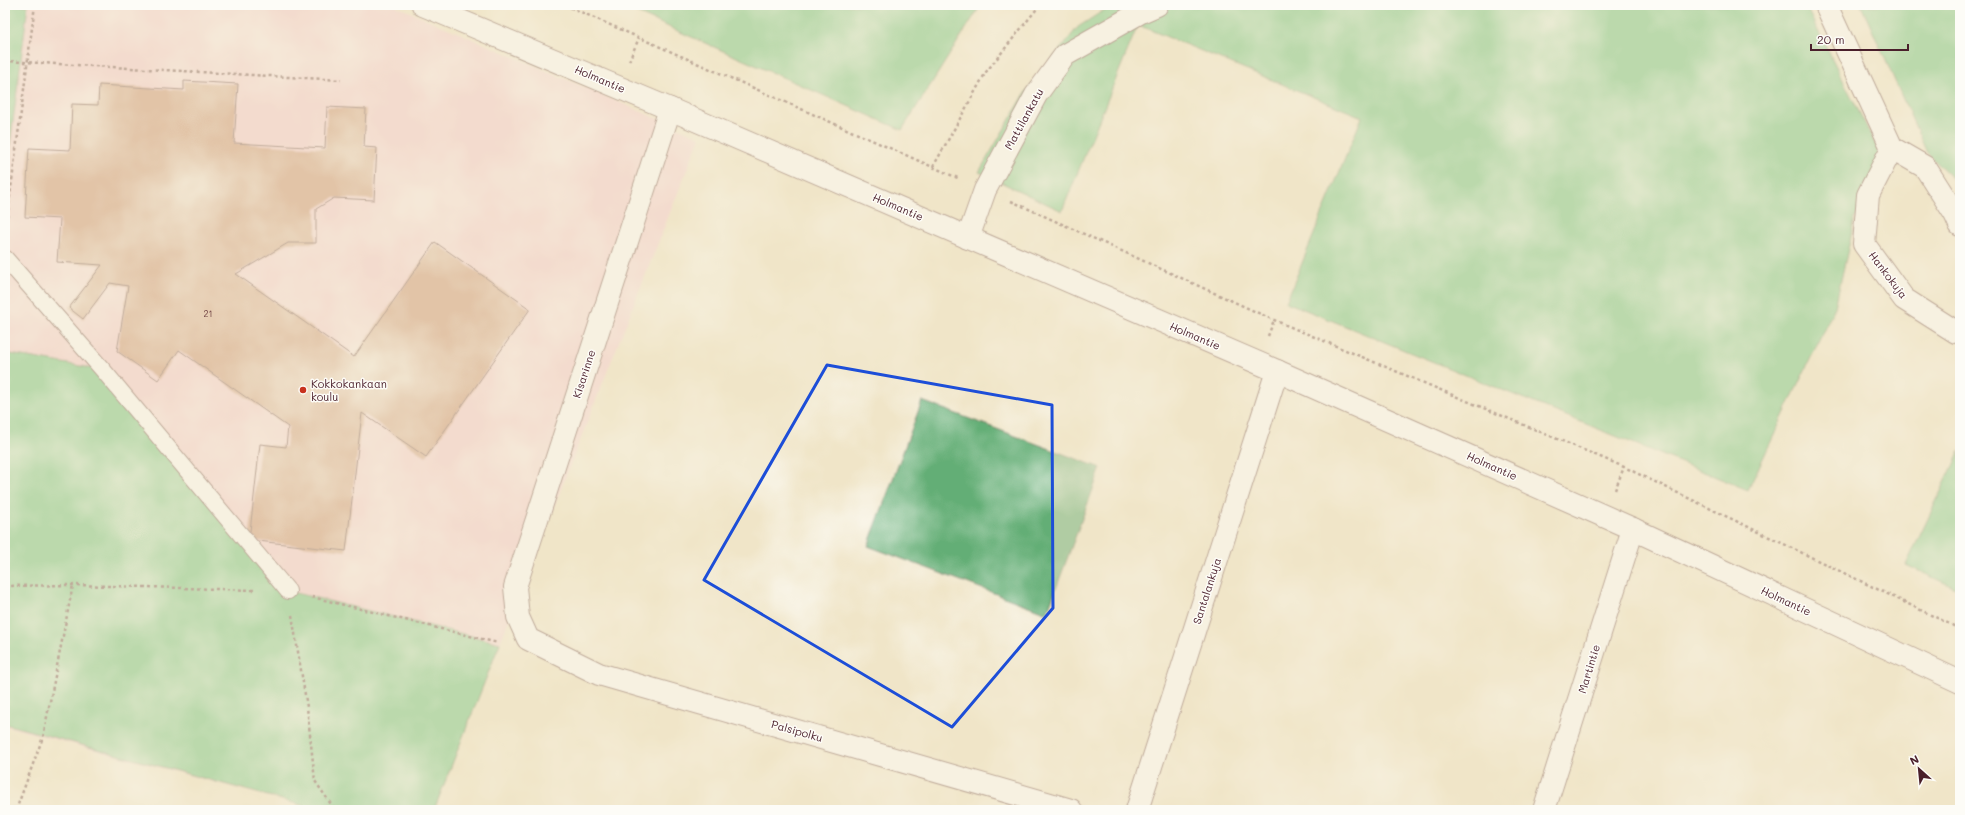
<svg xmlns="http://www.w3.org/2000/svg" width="1965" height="815" viewBox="0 0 1965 815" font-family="Mali,sans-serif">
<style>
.built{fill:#f7cfd4}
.green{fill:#7aca8a;stroke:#62745a}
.forest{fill:#63ae76;stroke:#566650}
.building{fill:#d09b7f}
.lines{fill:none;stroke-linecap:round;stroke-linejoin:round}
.service-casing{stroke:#846462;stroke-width:18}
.minor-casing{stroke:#846462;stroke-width:24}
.path{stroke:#846462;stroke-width:2.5;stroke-dasharray:3 3;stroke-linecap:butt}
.service{stroke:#fff;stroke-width:16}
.minor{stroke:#fff;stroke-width:22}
.marked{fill:none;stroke:#1d4ed8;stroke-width:3;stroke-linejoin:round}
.poi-dot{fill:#c8321e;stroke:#fdfcf7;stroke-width:1.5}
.labels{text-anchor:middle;stroke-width:3;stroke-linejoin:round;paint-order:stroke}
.number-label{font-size:9px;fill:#6c3e40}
.street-label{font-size:11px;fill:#4a1f2b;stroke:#fdfcf7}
.poi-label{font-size:11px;fill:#4a1f2b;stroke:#fdfcf7;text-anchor:start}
</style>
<rect width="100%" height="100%" fill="#fdfcf7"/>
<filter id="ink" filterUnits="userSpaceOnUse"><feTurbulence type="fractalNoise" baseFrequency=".025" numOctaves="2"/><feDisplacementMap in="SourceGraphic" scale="8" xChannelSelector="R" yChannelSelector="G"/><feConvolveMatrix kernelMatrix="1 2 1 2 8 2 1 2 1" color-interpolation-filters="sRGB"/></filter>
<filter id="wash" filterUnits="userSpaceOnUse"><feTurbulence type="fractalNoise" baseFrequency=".012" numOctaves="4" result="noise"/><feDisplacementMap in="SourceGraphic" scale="16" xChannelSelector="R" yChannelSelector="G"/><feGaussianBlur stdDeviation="0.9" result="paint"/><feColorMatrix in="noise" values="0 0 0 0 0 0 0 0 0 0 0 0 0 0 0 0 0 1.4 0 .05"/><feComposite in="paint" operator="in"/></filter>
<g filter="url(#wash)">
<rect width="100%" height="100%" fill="#f0e5c8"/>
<polygon class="built" points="5,5 394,5 700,137 434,810 317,810 5,726"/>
<g class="green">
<polygon points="6,5 28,5 5,184 5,14"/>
<polygon points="637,5 981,5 902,130 637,13"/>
<polygon points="1112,5 1805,5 1887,167 1855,218 1835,307 1748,490 1286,302 1362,117 1138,25 1062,211 979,172 1027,90 1078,27"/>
<polygon points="1861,5 1960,5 1960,185 1927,153"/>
<polygon points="5,353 103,370 288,591 500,643 434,810 319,810 5,724"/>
<polygon points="1960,451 1960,590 1906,565"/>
</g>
<polygon class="forest" points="922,401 1101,468 1047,613 868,546"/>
<g id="blocks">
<polygon class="building" points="184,81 238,84 234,143 325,148 327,107 366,109 364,147 377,148 374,200 334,198 316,209 316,243 288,243 236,274 354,357 435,242 530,309 426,457 362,413 346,551 249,540 260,444 286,447 288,427 179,350 158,380 117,351 128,286 110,283 83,319 69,308 102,265 57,262 60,219 25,217 29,148 70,150 72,104 98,105 99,85 184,90"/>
</g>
</g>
<g filter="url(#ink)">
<use href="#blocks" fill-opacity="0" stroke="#846462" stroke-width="1"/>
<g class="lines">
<g class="service-casing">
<polyline id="service" points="5,258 103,370 288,591"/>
</g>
<g class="minor-casing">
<g id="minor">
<polyline points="423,5 670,109 1277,371 1633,529 1960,682"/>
<polyline points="1826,5 1892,148 1925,167 1955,214 1960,225"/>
<polyline points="670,109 515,587 518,617 528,639 599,674 1071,810"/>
<polyline points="1892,148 1868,195 1864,244 1904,299 1956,332 1960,332"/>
<polyline points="968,238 985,190 1036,95 1065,55 1141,12 1157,5"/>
<polyline points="1137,810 1277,371"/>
<polyline points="1544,810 1633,529"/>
</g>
</g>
<g class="path">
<polyline points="565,5 960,179"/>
<polyline points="5,61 341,80"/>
<polyline points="629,61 639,38"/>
<polyline points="933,167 986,72 1040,5"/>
<polyline points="1011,201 1274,320 1624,467 1960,629"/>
<polyline points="5,234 35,5"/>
<polyline points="1268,336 1274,320"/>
<polyline points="1615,490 1624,467"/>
<polyline points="5,586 73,585 254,590"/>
<polyline points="312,597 498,643"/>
<polyline points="292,615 307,707 315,781 335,810"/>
<polyline points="16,810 43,737 73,585"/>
</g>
<use href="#service" class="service"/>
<use href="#minor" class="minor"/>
</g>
</g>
<path d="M0 0H1965V815H0ZM827,365L1052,405L1053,608L952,727L704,580Z" fill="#f0e5c8" fill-opacity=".55" fill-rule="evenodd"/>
<path class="marked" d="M827,365L1052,405L1053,608L952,727L704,580Z"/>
<circle class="poi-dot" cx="303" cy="390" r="4"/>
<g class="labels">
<g class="number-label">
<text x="208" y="317">21</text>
</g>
<g class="street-label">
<text transform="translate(600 79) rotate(23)" y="4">Holmantie</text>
<text transform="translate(1024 119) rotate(-61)" y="4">Mattilankatu</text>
<text transform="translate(898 207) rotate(23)" y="4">Holmantie</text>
<text transform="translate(1888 275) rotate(53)" y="4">Hankokuja</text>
<text transform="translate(1195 336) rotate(23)" y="4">Holmantie</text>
<text transform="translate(584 374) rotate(-72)" y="4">Kisarinne</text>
<text transform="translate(1492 466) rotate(24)" y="4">Holmantie</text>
<text transform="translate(1207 591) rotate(-72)" y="4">Santalankuja</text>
<text transform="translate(1786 601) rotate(25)" y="4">Holmantie</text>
<text transform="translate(1589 669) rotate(-73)" y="4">Martintie</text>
<text transform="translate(797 731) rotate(16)" y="4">Palsipolku</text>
</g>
<g class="poi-label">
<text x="311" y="388">Kokkokankaan<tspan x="311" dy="13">koulu</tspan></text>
</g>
</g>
<rect width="1965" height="815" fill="none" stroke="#fdfcf7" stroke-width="20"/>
<g transform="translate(1919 769) rotate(333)" stroke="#fdfcf7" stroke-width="3" paint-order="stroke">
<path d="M0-3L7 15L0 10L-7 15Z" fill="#4a1f2b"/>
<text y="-6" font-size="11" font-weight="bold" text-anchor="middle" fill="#4a1f2b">N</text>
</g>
<path d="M1811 44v6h97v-6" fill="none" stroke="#4a1f2b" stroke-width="2"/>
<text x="1817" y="44" font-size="12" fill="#4a1f2b" stroke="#fdfcf7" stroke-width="3" paint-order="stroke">20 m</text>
</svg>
